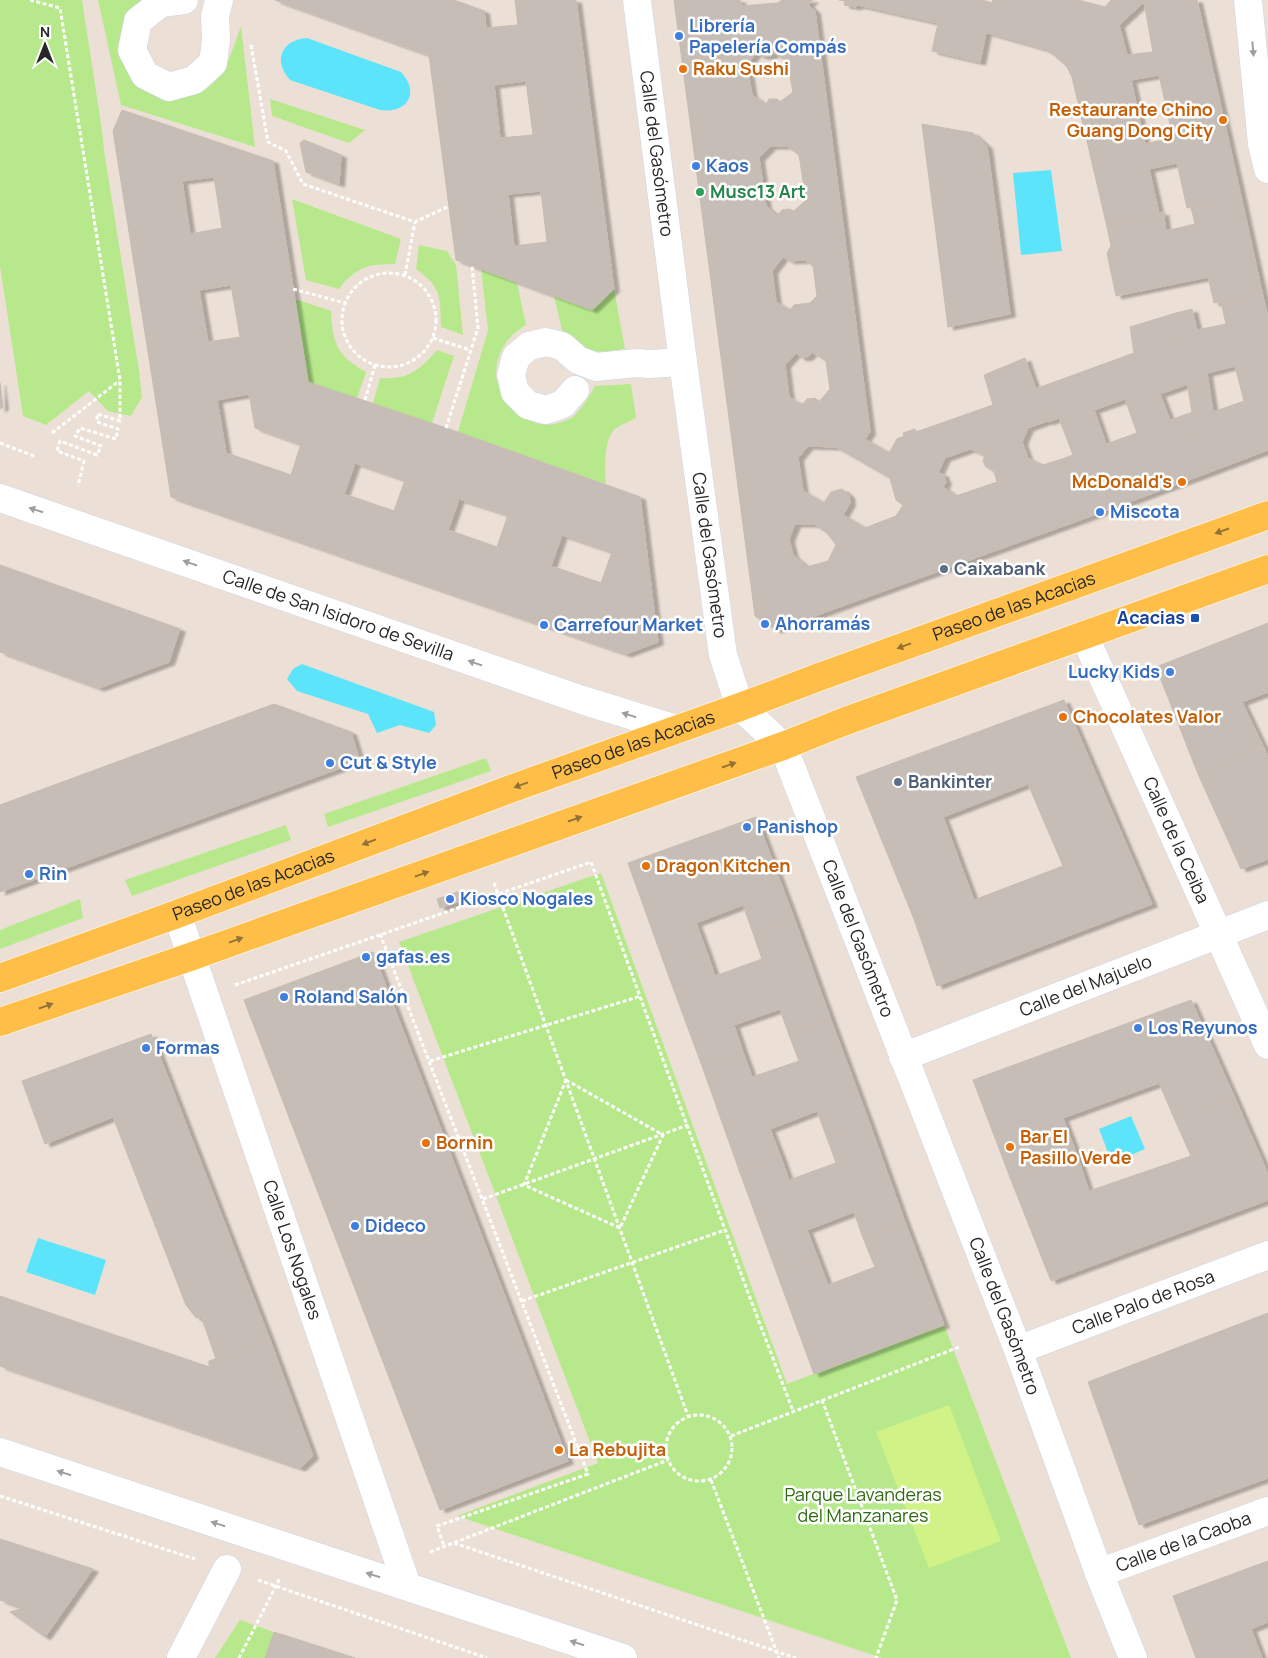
<svg xmlns="http://www.w3.org/2000/svg" width="1268" height="1658" viewBox="0 0 1268 1658" font-family="Manrope,sans-serif">
<style>
.green{fill:#b7e98c}
.pitch{fill:#d1f286}
.water{fill:#5ce4fb}
.building{fill:#c7bdb7;stroke:#c7bcb0;fill-rule:evenodd;filter:url(#shadow)}
.lines{fill:none;stroke-linecap:round;stroke-linejoin:round}
.minor-casing{stroke:#ccd3e3;stroke-width:29}
.major-casing{stroke:#fff;stroke-width:29}
.path{stroke:#fff;stroke-width:3;stroke-dasharray:4 2.5;stroke-linecap:butt}
.minor{stroke:#fff;stroke-width:28}
.major{stroke:#ffbe48;stroke-width:28}
.oneway{fill:#9e9e9e}
.oneway2{fill:#937238}
.shop-dot{fill:#3f7fe0;stroke:#fff;stroke-width:2}
.food-dot{fill:#e8710a;stroke:#fff;stroke-width:2}
.leisure-dot{fill:#2e9e5b;stroke:#fff;stroke-width:2}
.service-dot{fill:#5c6f8a;stroke:#fff;stroke-width:2}
.transit-dot{fill:#1a4fb4;stroke:#fff;stroke-width:2}
.labels{text-anchor:middle;stroke-width:5;stroke-linejoin:round;paint-order:stroke}
.shop-label{font-size:18px;font-weight:bold;fill:#366cbe;stroke:#fff;text-anchor:start}
.food-label{font-size:18px;font-weight:bold;fill:#c56008;stroke:#fff;text-anchor:start}
.street-label{font-size:18px;fill:#272727;stroke:#fff}
.leisure-label{font-size:18px;font-weight:bold;fill:#27864d;stroke:#fff;text-anchor:start}
.service-label{font-size:18px;font-weight:bold;fill:#4e5e75;stroke:#fff;text-anchor:start}
.transit-label{font-size:18px;font-weight:bold;fill:#164399;stroke:#fff;text-anchor:end}
.park-label{font-size:18px;fill:#2e6a11;stroke:#fff}
</style>
<defs>
<filter id="shadow"><feDropShadow dx="5.5" dy="3" stdDeviation="1" flood-color="#0004"/></filter>
</defs>
<rect width="100%" height="100%" fill="#ece0d6"/>
<g class="green">
<polygon points="0,0 82,0 102,130 104,150 139,371 142,397 131,416 108,411 89,391 46,425 23,416 0,266"/>
<path d="M98,0H143L129,17L170,98C221,96 226,68 241,26L255,147L121,105Z"/>
<polygon points="270,99 365,130 349,143 272,116"/>
<path d="M292,199L401,239L395,264C368,264 356,267 339,289L306,280Z"/>
<path d="M419,245L447,251L456,265L463,335L441,327C440,297 442,288 416,269Z"/>
<path d="M481,269L517,283L526,325C508,335 496,353 496,375C496,379 498,382 500,386C509,409 532,431 558,423C563,421 569,420 573,417C582,409 589,397 595,386L631,384L636,418C630,421 620,425 615,429C603,441 605,469 606,484L458,432L488,330Z"/>
<path d="M614,289L625,349C612,350 596,355 585,348C577,343 571,336 562,330L554,296L592,310Z"/>
<path d="M295,299L331,311C333,344 336,355 366,372L357,398L308,382Z"/>
<path d="M437,350L454,356L432,423L373,403L380,378C408,380 420,370 437,350Z"/>
<polygon points="486,758 491,771 328,827 324,814"/>
<polygon points="286,825 291,840 132,896 125,880"/>
<polygon points="601,873 787,1384 944,1325 1071,1658 882,1658 457,1516 598,1463 399,942"/>
<polygon points="80,899 83,918 0,949 0,930"/>
<polygon points="240,1620 274,1632 265,1658 215,1658"/>
</g>
<polygon class="pitch" points="949,1405 1001,1541 929,1568 876,1432"/>
<g class="water">
<path d="M307,38L401,72C420,92 408,114 380,110L290,80C272,60 282,40 307,38Z"/>
<polygon points="1051,170 1062,251 1021,255 1013,173"/>
<polygon points="302,664 434,712 436,725 429,733 400,725 377,733 368,714 297,691 287,679 293,669"/>
<polygon points="1131,1116 1145,1149 1112,1163 1099,1129"/>
<polygon points="38,1238 106,1260 95,1295 26,1272"/>
</g>
<g class="building">
<path d="M275,0H454L484,11L486,28L518,25L515,0H576L614,289L592,310L456,260L429,55ZM526,81L533,135L500,138L494,85ZM541,191L547,242L514,246L508,194Z"/>
<path d="M674,0H740L741,6L778,3L782,0H813L808,4L815,11L870,432L865,439L889,453L897,439L904,436L903,433L915,429L916,432L993,405L984,375L1025,358L1047,421L1028,428L1022,442L1028,458L1043,465L1062,459L1083,519L776,630L755,616ZM756,53L762,56H771L774,53L787,61L793,92L780,102L777,99H769L766,105L752,95L747,65ZM771,146H787L799,155L806,200L794,211L789,209L782,210L777,216L766,206L759,158ZM783,257L790,261L805,260L813,266L817,296L810,303L794,305L790,310L776,302L772,271ZM812,352L826,361L830,389L819,402L815,398L807,399L802,405L789,397L785,365L796,353L801,358L808,357ZM808,446L836,447L890,478L896,500L903,505L896,516L865,528L843,515L850,503L849,495L842,489L831,492L824,503L803,491L798,458ZM970,449L985,455L983,461L986,467L994,471L997,482L956,496L943,487L946,482L943,474L938,473L945,458ZM795,524H814L827,533L836,545L828,561L807,567L793,555L789,539Z"/>
<polygon points="839,0 982,0 992,3 980,62 932,51 938,23 858,5 856,7 844,5 845,1"/>
<path d="M993,0H1078L1105,7L1111,0H1197L1241,196L1187,208L1177,163L1149,169L1159,213L1107,227L1072,77L1067,67L1055,56L1045,49L985,32ZM1144,2L1153,52L1127,55L1119,25ZM1159,75L1173,138L1145,144L1131,80Z"/>
<path d="M122,110L273,161L308,382L446,428L640,497L658,642L626,654L171,497L113,131ZM214,177L222,228L190,234L182,181ZM231,285L240,337L208,342L199,290ZM249,394L255,428L301,444L291,475L226,453L217,400ZM355,463L405,480L394,511L344,494ZM459,499L508,515L497,547L448,530ZM562,535L612,552L601,583L551,566Z"/>
<polygon points="922,124 973,133 987,146 1010,314 948,327"/>
<polygon points="304,140 341,155 339,184 306,172 300,143"/>
<polygon points="1241,196 1262,292 1214,303 1208,277 1116,296 1107,253 1111,246 1107,227 1163,212 1166,231 1195,224 1191,207"/>
<path d="M1262,292L1268,318V450L1202,475L1176,313L1192,309L1197,330L1226,324L1221,302ZM1235,366L1244,401L1213,412L1207,373Z"/>
<path d="M1176,313L1188,384L1160,394L1170,420L1193,412L1202,475L1083,519L1062,459L1073,455L1059,418L1048,422L1035,389L1134,353L1130,327ZM1125,399L1137,433L1106,444L1094,410Z"/>
<polygon points="0,383 3,407 0,409"/>
<polygon points="0,565 180,629 169,662 99,688 0,652"/>
<polygon points="1268,623 1268,692 1242,702 1262,744 1198,774 1156,667"/>
<path d="M1064,700L1152,904L937,986L914,919L856,777ZM1028,784L1063,866L974,900L943,817Z"/>
<polygon points="274,704 351,732 360,761 0,892 0,805"/>
<polygon points="1262,744 1268,756 1268,859 1241,869 1198,774"/>
<polygon points="756,817 794,918 753,933 743,905 696,923 706,950 665,966 628,863"/>
<polygon points="460,891 463,900 440,908 437,899"/>
<polygon points="794,918 831,1020 789,1035 780,1009 734,1025 743,1052 702,1066 665,966 706,950 715,976 762,959 753,933"/>
<polygon points="373,952 568,1461 440,1510 244,1000"/>
<polygon points="1191,1000 1234,1096 1174,1118 1159,1083 1063,1118 1076,1153 1011,1180 973,1080"/>
<polygon points="831,1020 869,1122 827,1138 817,1111 770,1129 780,1155 739,1170 702,1066 743,1052 752,1077 799,1061 789,1035"/>
<polygon points="151,1034 270,1340 216,1359 201,1316 196,1318 186,1305 113,1117 45,1144 22,1081"/>
<polygon points="1234,1096 1268,1174 1268,1200 1051,1281 1011,1180 1076,1153 1089,1191 1191,1156 1174,1118"/>
<polygon points="869,1122 905,1222 863,1238 854,1212 807,1230 817,1256 776,1271 739,1170 780,1155 789,1180 836,1163 827,1138"/>
<polygon points="905,1222 944,1325 814,1374 776,1271 817,1256 828,1285 875,1267 863,1238"/>
<polygon points="0,1296 209,1367 209,1361 270,1340 313,1456 300,1468 0,1366"/>
<polygon points="1268,1313 1268,1478 1139,1525 1088,1382"/>
<polygon points="0,1539 93,1569 45,1637 10,1612 23,1608 0,1600"/>
<polygon points="1268,1561 1268,1622 1251,1629 1262,1658 1196,1658 1173,1596"/>
<polygon points="274,1632 355,1658 265,1658"/>
</g>
<g class="lines">
<g class="minor-casing">
<g id="minor">
<polyline points="184,0 161,3 138,21 132,50 145,75 169,87 194,80 213,63 216,40 215,16 219,0"/>
<path id="s1" d="M637,0L683,362L723,655L740,707L783,746L1018,1350L1099,1573L1133,1658"/>
<polyline points="1248,0 1262,144 1268,169"/>
<polyline points="575,390 563,404 546,410 528,405 515,392 511,375 516,357 529,346 546,342 562,346 578,360 596,367 637,363 649,364 683,362"/>
<path id="s2" d="M0,498L582,700L676,729"/>
<path id="s3" d="M1084,635L1268,1045"/>
<path id="s4" d="M177,914L407,1586"/>
<path id="s5" d="M903,1057L1268,915"/>
<path id="s6" d="M1018,1350L1268,1255"/>
<polyline points="0,1452 623,1658"/>
<path id="s7" d="M1099,1573L1268,1511"/>
<polyline points="181,1658 227,1569"/>
</g>
</g>
<g class="major-casing">
<g id="major">
<path id="s8" d="M0,978L177,914L513,788L740,707L819,677L1268,515"/>
<polyline points="0,1022 190,957 783,746 843,722 1268,569"/>
</g>
</g>
<g class="path">
<polyline points="30,0 60,8 120,380 120,421 97,414 97,422 118,429 116,439 80,428 75,436 101,446 97,455 60,441 57,451 84,461 78,486"/>
<polyline points="251,45 268,142 286,151 303,184 415,222 449,206"/>
<circle cx="389" cy="320" r="47"/>
<polyline points="405,275 415,222"/>
<polyline points="293,289 345,303"/>
<polyline points="433,338 470,350"/>
<polyline points="365,400 375,365"/>
<polyline points="446,428 478,328 472,266"/>
<polyline points="52,433 119,381"/>
<polyline points="0,443 34,456"/>
<polyline points="494,883 688,1416"/>
<polyline points="380,934 588,1474 437,1526 444,1546"/>
<polyline points="235,985 591,862 747,1290 793,1411"/>
<polyline points="430,1061 641,996"/>
<polygon points="566,1080 663,1135 620,1228 524,1185"/>
<polyline points="483,1199 688,1125"/>
<polyline points="522,1301 725,1230"/>
<polyline points="822,1400 897,1600 876,1658"/>
<circle cx="699" cy="1448" r="33"/>
<polyline points="731,1436 959,1347"/>
<polyline points="711,1480 779,1658"/>
<polyline points="0,1496 195,1559"/>
<polyline points="454,1543 796,1658"/>
<polyline points="430,1552 668,1460"/>
<polyline points="258,1580 487,1658"/>
<polyline points="239,1658 280,1578"/>
</g>
<use href="#minor" class="minor"/>
<use href="#major" class="major"/>
</g>
<defs><path id="oneway-solid" d="M-6-.8H1V-3.2L6.5 0L1 3.2V.8H-6Z" transform="scale(1.25)"/></defs>
<g class="oneway">
<use href="#oneway-solid" transform="translate(1253 49) rotate(85)"/>
<use href="#oneway-solid" transform="translate(36 510) rotate(-163)"/>
<use href="#oneway-solid" transform="translate(190 563) rotate(-161)"/>
<use href="#oneway-solid" transform="translate(475 663) rotate(-161)"/>
<use href="#oneway-solid" transform="translate(629 715) rotate(-163)"/>
<use href="#oneway-solid" transform="translate(64 1473) rotate(-162)"/>
<use href="#oneway-solid" transform="translate(218 1524) rotate(-162)"/>
<use href="#oneway-solid" transform="translate(373 1575) rotate(-162)"/>
<use href="#oneway-solid" transform="translate(577 1643) rotate(-162)"/>
</g>
<g class="oneway2">
<use href="#oneway-solid" transform="translate(1222 531) rotate(161)"/>
<use href="#oneway-solid" transform="translate(904 646) rotate(160)"/>
<use href="#oneway-solid" transform="translate(729 765) rotate(-19)"/>
<use href="#oneway-solid" transform="translate(521 785) rotate(160)"/>
<use href="#oneway-solid" transform="translate(575 819) rotate(-19)"/>
<use href="#oneway-solid" transform="translate(369 842) rotate(159)"/>
<use href="#oneway-solid" transform="translate(422 874) rotate(-20)"/>
<use href="#oneway-solid" transform="translate(236 940) rotate(-20)"/>
<use href="#oneway-solid" transform="translate(46 1006) rotate(-19)"/>
</g>
<g class="shop-dot">
<circle cx="679" cy="36" r="5"/>
<circle cx="696" cy="166" r="5"/>
<circle cx="1100" cy="512" r="5"/>
<circle cx="765" cy="624" r="5"/>
<circle cx="544" cy="625" r="5"/>
<circle cx="1170" cy="672" r="5"/>
<circle cx="330" cy="763" r="5"/>
<circle cx="747" cy="827" r="5"/>
<circle cx="29" cy="874" r="5"/>
<circle cx="450" cy="899" r="5"/>
<circle cx="366" cy="957" r="5"/>
<circle cx="284" cy="997" r="5"/>
<circle cx="1138" cy="1028" r="5"/>
<circle cx="146" cy="1048" r="5"/>
<circle cx="355" cy="1226" r="5"/>
</g>
<g class="food-dot">
<circle cx="683" cy="69" r="5"/>
<circle cx="1223" cy="120" r="5"/>
<circle cx="1182" cy="482" r="5"/>
<circle cx="1063" cy="717" r="5"/>
<circle cx="646" cy="866" r="5"/>
<circle cx="426" cy="1143" r="5"/>
<circle cx="1010" cy="1147" r="5"/>
<circle cx="559" cy="1450" r="5"/>
</g>
<circle class="leisure-dot" cx="700" cy="192" r="5"/>
<g class="service-dot">
<circle cx="944" cy="569" r="5"/>
<circle cx="898" cy="782" r="5"/>
</g>
<rect class="transit-dot" x="1190" y="613" width="10" height="10" rx="2.5"/>
<g class="labels">
<g class="shop-label">
<text x="689" y="32">Librería<tspan x="689" dy="21">Papelería Compás</tspan></text>
<text x="706" y="172">Kaos</text>
<text x="1110" y="518">Miscota</text>
<text x="775" y="630">Ahorramás</text>
<text x="554" y="631">Carrefour Market</text>
<text x="1160" y="678" text-anchor="end">Lucky Kids</text>
<text x="340" y="769">Cut &amp; Style</text>
<text x="757" y="833">Panishop</text>
<text x="39" y="880">Rin</text>
<text x="460" y="905">Kiosco Nogales</text>
<text x="376" y="963">gafas.es</text>
<text x="294" y="1003">Roland Salón</text>
<text x="1148" y="1034">Los Reyunos</text>
<text x="156" y="1054">Formas</text>
<text x="365" y="1232">Dideco</text>
</g>
<g class="food-label">
<text x="693" y="75">Raku Sushi</text>
<text x="1213" y="116" text-anchor="end">Restaurante Chino<tspan x="1213" dy="21">Guang Dong City</tspan></text>
<text x="1172" y="488" text-anchor="end">McDonald's</text>
<text x="1073" y="723">Chocolates Valor</text>
<text x="656" y="872">Dragon Kitchen</text>
<text x="1020" y="1143">Bar El<tspan x="1020" dy="21">Pasillo Verde</tspan></text>
<text x="436" y="1149">Bornin</text>
<text x="569" y="1456">La Rebujita</text>
</g>
<g class="street-label">
<text dy="6" stroke="none"><textPath href="#s1" startOffset="155">Calle del Gasómetro</textPath></text>
<text dy="6" stroke="none"><textPath href="#s1" startOffset="560">Calle del Gasómetro</textPath></text>
<text dy="6" stroke="none"><textPath href="#s8" startOffset="1080">Paseo de las Acacias</textPath></text>
<text dy="6" stroke="none"><textPath href="#s2" startOffset="358">Calle de San Isidoro de Sevilla</textPath></text>
<text dy="6" stroke="none"><textPath href="#s8" startOffset="675">Paseo de las Acacias</textPath></text>
<text dy="6" stroke="none"><textPath href="#s3" startOffset="225">Calle de la Ceiba</textPath></text>
<text dy="6" stroke="none"><textPath href="#s8" startOffset="270">Paseo de las Acacias</textPath></text>
<text dy="6" stroke="none"><textPath href="#s1" startOffset="980">Calle del Gasómetro</textPath></text>
<text dy="6" stroke="none"><textPath href="#s5" startOffset="196">Calle del Majuelo</textPath></text>
<text dy="6" stroke="none"><textPath href="#s4" startOffset="355">Calle Los Nogales</textPath></text>
<text dy="6" stroke="none"><textPath href="#s6" startOffset="134">Calle Palo de Rosa</textPath></text>
<text dy="6" stroke="none"><textPath href="#s1" startOffset="1385">Calle del Gasómetro</textPath></text>
<text dy="6" stroke="none"><textPath href="#s7" startOffset="90">Calle de la Caoba</textPath></text>
</g>
<g class="leisure-label">
<text x="710" y="198">Musc13 Art</text>
</g>
<g class="service-label">
<text x="954" y="575">Caixabank</text>
<text x="908" y="788">Bankinter</text>
</g>
<g class="transit-label">
<text x="1185" y="624">Acacias</text>
</g>
<g class="park-label">
<text x="863" y="1501">Parque Lavanderas<tspan x="863" dy="21">del Manzanares</tspan></text>
</g>
</g>
<g transform="translate(45 45)" stroke="#ffffff" stroke-width="4" paint-order="stroke">
<path d="M0-4L9 19L0 12L-9 19Z" fill="#272727"/>
<text y="-8" font-size="14" font-weight="bold" text-anchor="middle" fill="#272727">N</text>
</g>
</svg>
